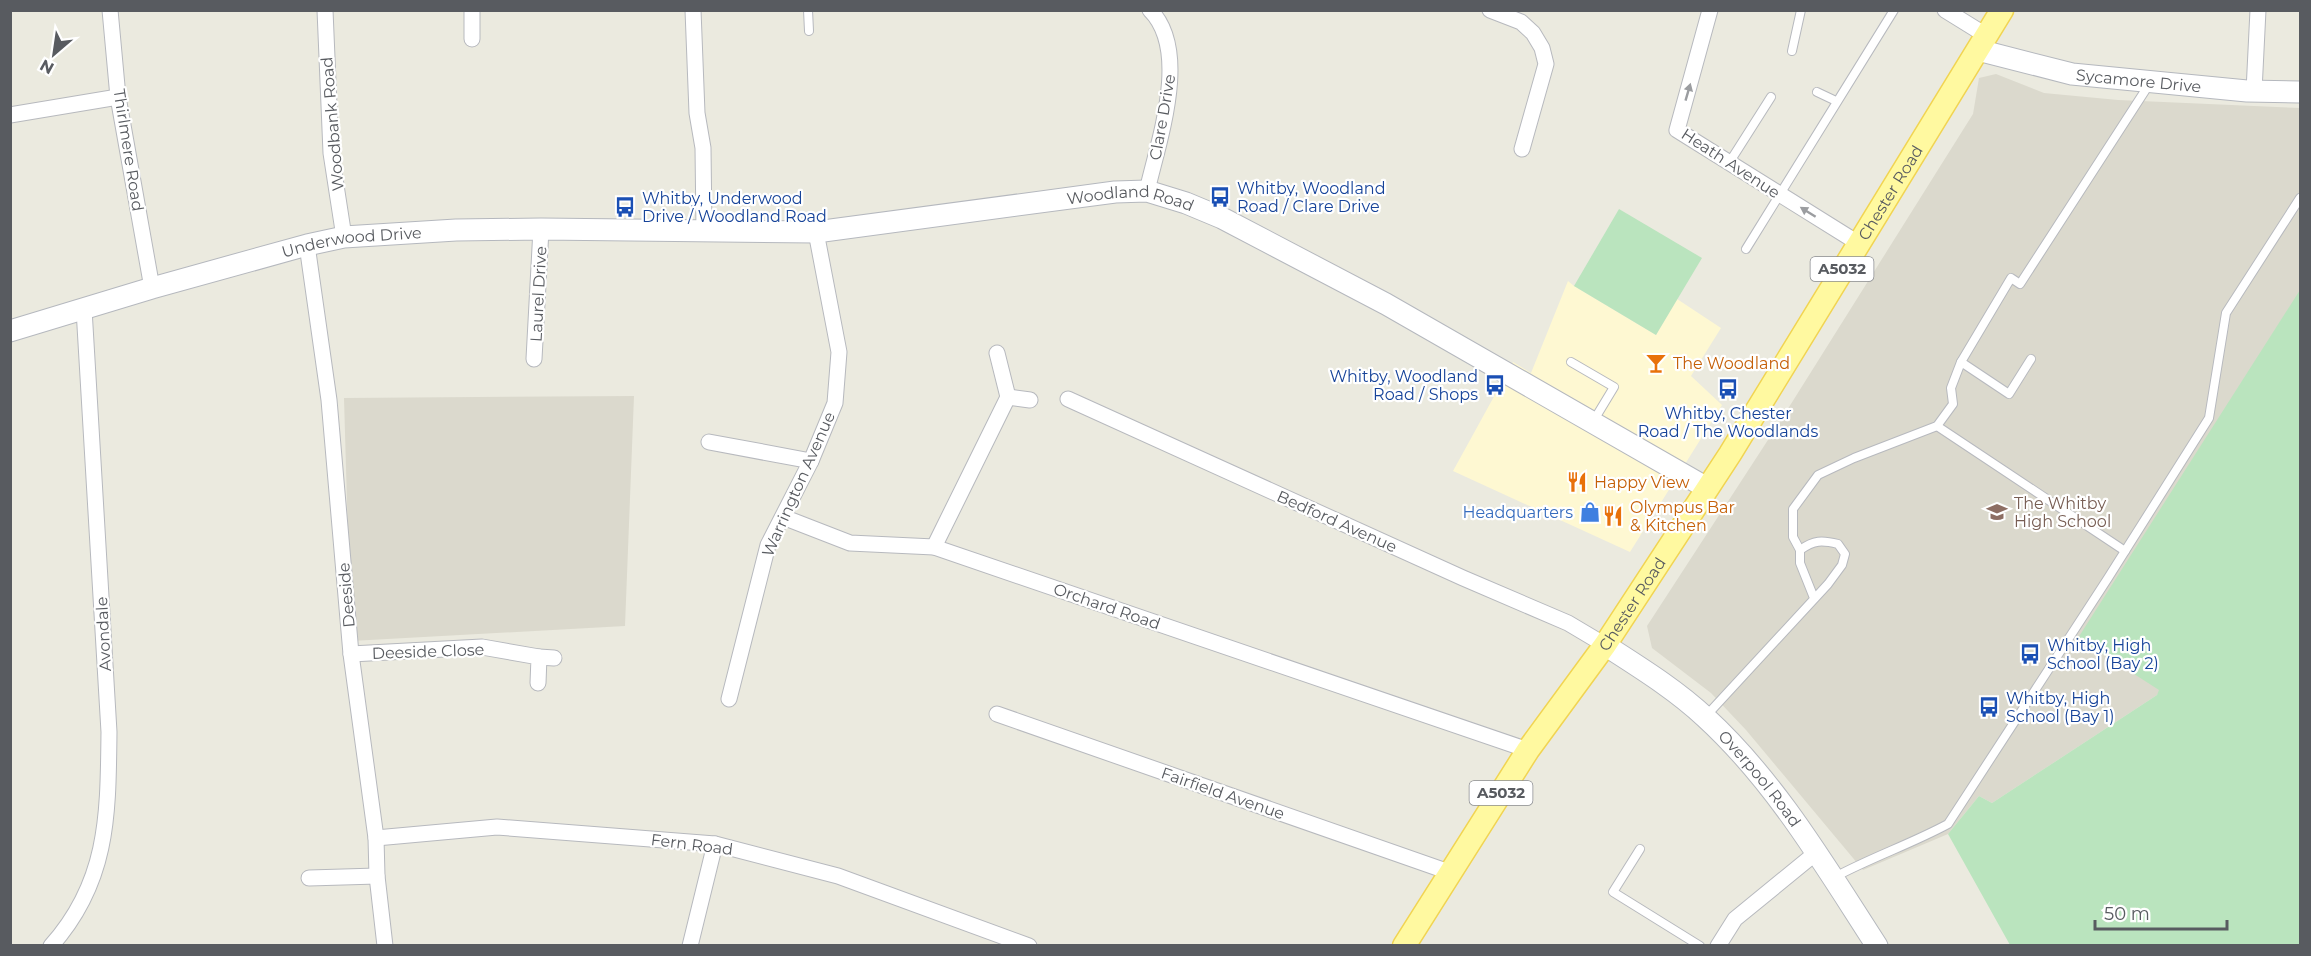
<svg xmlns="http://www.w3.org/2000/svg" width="2311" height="956" viewBox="0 0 2311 956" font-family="Montserrat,sans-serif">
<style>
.commercial{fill:#fef8d2}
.education{fill:#dbd9cd}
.green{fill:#bae4be}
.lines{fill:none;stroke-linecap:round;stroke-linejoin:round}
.lane-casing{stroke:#b7b9be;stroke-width:10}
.street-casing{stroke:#b7b9be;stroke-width:17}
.secondary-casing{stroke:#b5b8be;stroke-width:23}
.primary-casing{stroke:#f1d452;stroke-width:25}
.lane{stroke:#fff;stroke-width:8}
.street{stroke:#fff;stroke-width:15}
.secondary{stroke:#fff;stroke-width:21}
.primary{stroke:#fff9a0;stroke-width:22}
.oneway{fill:#9b9da0}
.labels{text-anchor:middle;stroke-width:4.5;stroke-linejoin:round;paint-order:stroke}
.shield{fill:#fff;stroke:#8a8c90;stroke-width:1.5}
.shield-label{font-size:15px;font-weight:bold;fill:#585b60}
.street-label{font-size:16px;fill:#585b60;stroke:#fff}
.transit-label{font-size:16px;fill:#164399;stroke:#fff;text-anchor:start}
.food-label{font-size:16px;fill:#c56008;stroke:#fff;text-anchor:start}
.education-label{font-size:16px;fill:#785e54;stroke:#fff;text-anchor:start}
.shop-label{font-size:16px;fill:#366cbe;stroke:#fff;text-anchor:end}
</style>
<rect width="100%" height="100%" fill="#ebeadf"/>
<polygon class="commercial" points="1568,281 1574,286 1656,335 1677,299 1721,328 1691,376 1722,405 1630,552 1453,471 1513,362 1531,373"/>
<g class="education">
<polygon points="1996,74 2044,93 2118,100 2300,108 2300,468 2157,695 1992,803 1979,796 1948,834 1863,870 1746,730 1711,693 1652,648 1647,626 1779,423 1973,114 1979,78"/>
<polygon points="634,396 625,626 351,641 344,398"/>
</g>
<g class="green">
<polygon points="1619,209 1702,258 1656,335 1574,286"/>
<polygon points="2300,290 2300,945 2010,945 1948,834 1979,796 1992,803 2157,695 2159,690 2078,638"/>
</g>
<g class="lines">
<g class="lane-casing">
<g id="lane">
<polyline points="808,10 809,31"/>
<polyline points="1792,51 1801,10"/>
<polyline points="1817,92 1836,101"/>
<polyline points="1729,163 1771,97"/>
<polyline points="1746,249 1894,10"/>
<polyline points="2031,359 2009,394 1961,362 2011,278 2020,284 2150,83"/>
<polyline points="1571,362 1614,387 1594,420"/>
<polyline points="1937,426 2125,551"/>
<polyline points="1800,550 1793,537 1793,509 1818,475 1854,458 1937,426 1953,404 1951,388 1961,362"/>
<path d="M1706,716L1828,584L1842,565L1845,554L1838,544C1822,540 1814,540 1800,550V563L1814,598"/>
<polyline points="1640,849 1613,892 1700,946"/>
<path d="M1835,877C1872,857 1911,844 1948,824L2108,578L2209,418L2226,313L2300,198"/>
</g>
</g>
<g class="street-casing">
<g id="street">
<polyline points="110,10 118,97 152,288"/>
<polyline points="325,10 331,153 344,237"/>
<polyline points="472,10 472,39"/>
<polyline points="693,10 697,113 703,148 704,230"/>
<polyline points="1490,10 1521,22 1533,33 1542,48 1546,64 1522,149"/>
<polyline points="1710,10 1677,130 1858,243"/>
<polyline points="1945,10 1987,36"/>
<polyline points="2254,91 2258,10"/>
<polyline points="10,115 118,97"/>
<path d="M1147,191C1158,142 1191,51 1150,10"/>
<polyline points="307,245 329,400 351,654 376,838 377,876 385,946"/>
<polyline points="534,359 541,229"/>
<polyline points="1008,397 1030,400"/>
<polyline points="1068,399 1463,578 1568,623 1605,645"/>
<polyline points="709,442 811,461"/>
<polyline points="783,517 850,543 934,547 1528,750"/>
<polyline points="934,547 1008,397 997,353"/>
<polyline points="351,654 482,647 539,657 538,683"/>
<polyline points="539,657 554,658"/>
<polyline points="729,699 768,545 811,461 835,403 839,352 816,232"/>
<polyline points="997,714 1449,872"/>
<polyline points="376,838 497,827 715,844 838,876 1029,946"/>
<polyline points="309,878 377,876"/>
<path d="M51,946C109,881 108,814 109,732L84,309"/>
<polyline points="690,946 715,844"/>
<polyline points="1718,946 1735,919 1817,852"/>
</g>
</g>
<g class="secondary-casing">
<g id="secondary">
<path id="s1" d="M1978,50L2072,74L2247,91L2300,92"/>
<path id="s2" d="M10,331L152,288L307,245L344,237L456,230L541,229L816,232L1115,192L1147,191L1186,203L1222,218L1386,304L1707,488"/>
<path id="s3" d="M1605,645C1639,667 1675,689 1705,717C1776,782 1825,866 1877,946"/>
</g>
</g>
<g class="primary-casing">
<g id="primary">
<path id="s4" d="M1404,946L1528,750L1605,645L1730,454L2002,10"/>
</g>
</g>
<use href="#lane" class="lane"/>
<use href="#street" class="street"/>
<use href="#secondary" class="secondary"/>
<use href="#primary" class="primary"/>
</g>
<defs><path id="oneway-solid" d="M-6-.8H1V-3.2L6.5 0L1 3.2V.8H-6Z" transform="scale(1.5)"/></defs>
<g class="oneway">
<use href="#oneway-solid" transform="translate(1688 92) rotate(-74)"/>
<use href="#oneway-solid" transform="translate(1808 212) rotate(-148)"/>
</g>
<defs>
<g id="bus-bare" transform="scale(1.62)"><path d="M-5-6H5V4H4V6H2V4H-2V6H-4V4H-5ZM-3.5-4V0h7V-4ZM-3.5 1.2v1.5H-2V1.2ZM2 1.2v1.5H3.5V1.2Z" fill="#1a4fb4" stroke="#fff" stroke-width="2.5" paint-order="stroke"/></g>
<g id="bar-bare" transform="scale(1.62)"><path d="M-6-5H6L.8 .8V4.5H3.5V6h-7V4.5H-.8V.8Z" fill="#e8710a" stroke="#fff" stroke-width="2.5" paint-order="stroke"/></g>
<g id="restaurant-bare" transform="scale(1.62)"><path d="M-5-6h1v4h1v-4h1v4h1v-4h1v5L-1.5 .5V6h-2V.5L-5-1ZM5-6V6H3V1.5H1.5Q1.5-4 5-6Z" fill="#e8710a" stroke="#fff" stroke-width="2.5" paint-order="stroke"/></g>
<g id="shop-bare" transform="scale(1.62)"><path d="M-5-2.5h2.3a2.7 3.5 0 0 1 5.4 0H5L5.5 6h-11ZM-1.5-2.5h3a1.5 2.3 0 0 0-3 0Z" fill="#3f7fe0" stroke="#fff" stroke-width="2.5" paint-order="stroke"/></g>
<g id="school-bare" transform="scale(1.62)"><path d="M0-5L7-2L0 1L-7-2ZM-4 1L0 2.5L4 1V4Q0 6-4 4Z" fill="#8d6e63" stroke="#fff" stroke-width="2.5" paint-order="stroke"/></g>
</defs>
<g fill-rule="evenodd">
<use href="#bus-bare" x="1220" y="197"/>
<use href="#bus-bare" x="625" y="207"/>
<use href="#bar-bare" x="1656" y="363"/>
<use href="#bus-bare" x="1495" y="385"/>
<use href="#bus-bare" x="1728" y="389"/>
<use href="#restaurant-bare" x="1577" y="482"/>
<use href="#shop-bare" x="1590" y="512"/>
<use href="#school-bare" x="1997" y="512"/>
<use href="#restaurant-bare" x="1613" y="516"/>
<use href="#bus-bare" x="2030" y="654"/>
<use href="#bus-bare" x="1989" y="707"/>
</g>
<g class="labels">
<g class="shield">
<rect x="1810.5" y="257" width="63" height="24" rx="4.5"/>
<rect x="1469.5" y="781" width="63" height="24" rx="4.5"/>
</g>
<g class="shield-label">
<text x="1842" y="274">A5032</text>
<text x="1501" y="798">A5032</text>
</g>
<g class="street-label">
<text dy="6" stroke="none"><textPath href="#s1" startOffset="164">Sycamore Drive</textPath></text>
<text transform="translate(1162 117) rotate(-80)" y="6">Clare Drive</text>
<text transform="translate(332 124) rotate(-95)" y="6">Woodbank Road</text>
<text transform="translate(129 150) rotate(81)" y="6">Thirlmere Road</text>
<text transform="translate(1731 163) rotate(33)" y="6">Heath Avenue</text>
<text dy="6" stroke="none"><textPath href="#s4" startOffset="897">Chester Road</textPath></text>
<text dy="6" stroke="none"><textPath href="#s2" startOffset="1137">Woodland Road</textPath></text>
<text dy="6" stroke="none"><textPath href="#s2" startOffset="354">Underwood Drive</textPath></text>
<text transform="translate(538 294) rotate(-87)" y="6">Laurel Drive</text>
<text transform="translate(798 484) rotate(-66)" y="6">Warrington Avenue</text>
<text transform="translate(1337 521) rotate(24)" y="6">Bedford Avenue</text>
<text transform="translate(346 595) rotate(-95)" y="6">Deeside</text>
<text dy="6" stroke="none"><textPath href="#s4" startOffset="411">Chester Road</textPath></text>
<text transform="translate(1107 606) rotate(19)" y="6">Orchard Road</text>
<text transform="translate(103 634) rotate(-93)" y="6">Avondale</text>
<text transform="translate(428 651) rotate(-2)" y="6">Deeside Close</text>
<text dy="6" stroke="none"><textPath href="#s3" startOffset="206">Overpool Road</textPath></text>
<text transform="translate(1223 793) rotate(19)" y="6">Fairfield Avenue</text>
<text transform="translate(692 844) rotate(7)" y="6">Fern Road</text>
</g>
<g class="transit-label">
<text x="1237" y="194">Whitby, Woodland<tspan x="1237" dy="18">Road / Clare Drive</tspan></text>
<text x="642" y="204">Whitby, Underwood<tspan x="642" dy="18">Drive / Woodland Road</tspan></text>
<text x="1478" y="382" text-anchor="end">Whitby, Woodland<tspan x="1478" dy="18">Road / Shops</tspan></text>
<text x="1728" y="419" text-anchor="middle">Whitby, Chester<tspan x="1728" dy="18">Road / The Woodlands</tspan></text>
<text x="2047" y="651">Whitby, High<tspan x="2047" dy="18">School (Bay 2)</tspan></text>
<text x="2006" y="704">Whitby, High<tspan x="2006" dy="18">School (Bay 1)</tspan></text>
</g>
<g class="food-label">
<text x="1673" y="369">The Woodland</text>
<text x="1594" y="488">Happy View</text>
<text x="1630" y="513">Olympus Bar<tspan x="1630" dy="18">&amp; Kitchen</tspan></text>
</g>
<g class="education-label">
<text x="2014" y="509">The Whitby<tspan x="2014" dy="18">High School</tspan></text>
</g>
<g class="shop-label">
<text x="1573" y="518">Headquarters</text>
</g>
</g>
<rect width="2311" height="956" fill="none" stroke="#585b60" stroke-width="24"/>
<g transform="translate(54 54) rotate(209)" stroke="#ffffff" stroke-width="4.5" paint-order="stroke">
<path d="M0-4.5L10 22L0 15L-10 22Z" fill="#585b60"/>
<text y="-9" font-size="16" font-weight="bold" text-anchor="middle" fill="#585b60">N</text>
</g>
<path d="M2095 920v9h132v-9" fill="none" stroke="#585b60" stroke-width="3"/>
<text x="2104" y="920" font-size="18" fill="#585b60" stroke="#ffffff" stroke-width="4.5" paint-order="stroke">50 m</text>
</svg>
